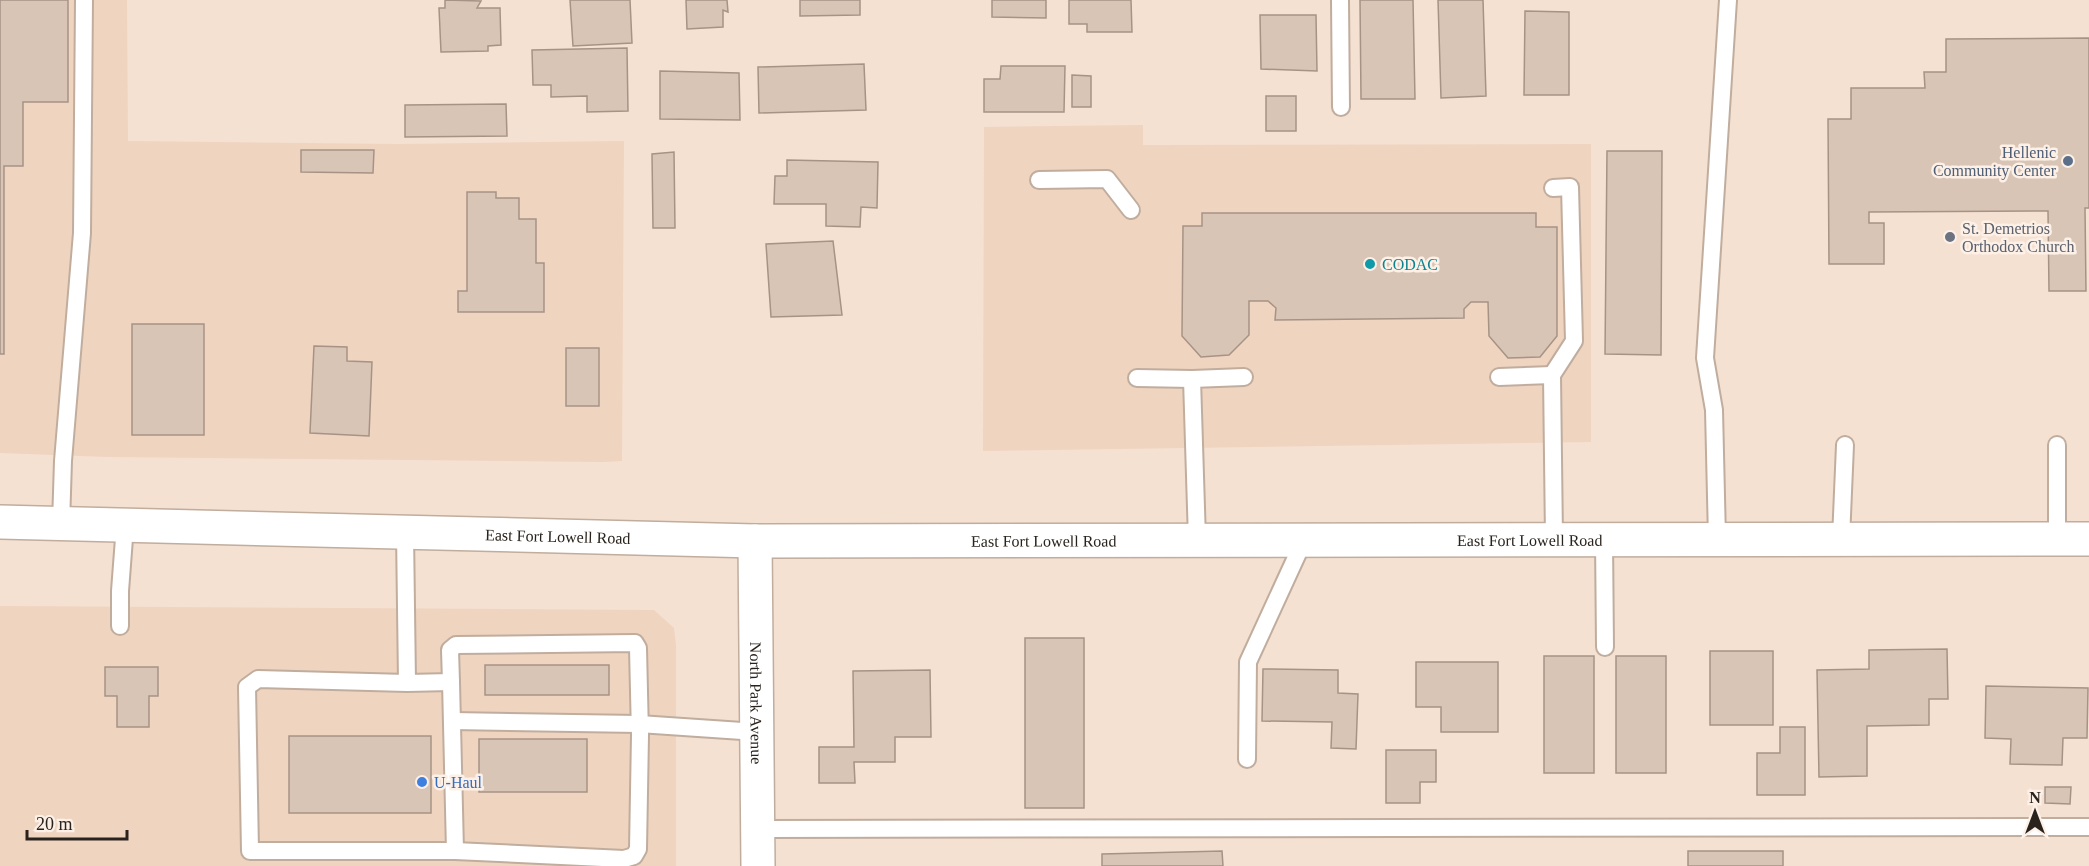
<svg xmlns="http://www.w3.org/2000/svg" width="2089" height="866" viewBox="0 0 2089 866" font-family="'Times New Roman',serif">
<style>
.built{fill:#efd4c0}
.building{fill:#d9c5b6;stroke:#a69385;stroke-width:1.5}
.lines{fill:none;stroke-linecap:round;stroke-linejoin:round}
.service-casing{stroke:#c0ad9e;stroke-width:20}
.tertiary-casing{stroke:#c0ad9e;stroke-width:36}
.secondary-casing{stroke:#c0ad9e;stroke-width:36}
.service{stroke:#fff;stroke-width:16}
.tertiary{stroke:#fff;stroke-width:33}
.secondary{stroke:#fff;stroke-width:33}
.service-dot{fill:#5c6f8a;stroke:#fcf0e7;stroke-width:2}
.worship-dot{fill:#6b7280;stroke:#fcf0e7;stroke-width:2}
.culture-dot{fill:#0f9aa8;stroke:#fcf0e7;stroke-width:2}
.shop-dot{fill:#3f7fe0;stroke:#fcf0e7;stroke-width:2}
.labels{text-anchor:middle;stroke-width:5;stroke-linejoin:round;paint-order:stroke}
.service-label{font-size:16px;fill:#4e5e75;stroke:#fcf0e7;text-anchor:end}
.worship-label{font-size:16px;fill:#5b616d;stroke:#fcf0e7;text-anchor:start}
.culture-label{font-size:16px;fill:#0d838f;stroke:#fcf0e7;text-anchor:start}
.street-label{font-size:16px;fill:#2a231d;stroke:#fcf0e7}
.shop-label{font-size:16px;fill:#366cbe;stroke:#fcf0e7;text-anchor:start}
</style>
<rect width="100%" height="100%" fill="#f5e1d2"/>
<g class="built">
<polygon points="0,0 127,0 128,141 398,144 624,141 622,461 603,462 108,457 0,453"/>
<polygon points="1143,125 1143,145 1591,144 1591,442 983,451 984,127"/>
<polygon points="0,606 654,610 674,628 676,646 676,866 0,866"/>
</g>
<g class="building">
<polygon points="0,0 68,0 68,102 23,102 23,166 4,166 4,354 0,354"/>
<polygon points="445,0 481,1 477,8 500,8 501,45 488,46 488,51 441,52 439,8 445,8"/>
<polygon points="570,0 630,0 632,43 573,46"/>
<polygon points="686,0 727,0 728,12 723,10 723,27 687,29"/>
<polygon points="800,0 860,0 860,15 800,16"/>
<polygon points="992,0 1046,0 1046,18 992,17"/>
<polygon points="1069,0 1131,0 1132,32 1087,32 1087,24 1069,24"/>
<polygon points="1360,0 1413,0 1415,99 1361,99"/>
<polygon points="1438,0 1483,0 1486,96 1441,98"/>
<polygon points="1525,11 1569,12 1569,95 1524,95"/>
<polygon points="1260,15 1316,15 1317,71 1261,69"/>
<polygon points="2089,38 2089,208 2085,208 2086,291 2049,291 2048,211 1869,212 1869,223 1884,223 1884,264 1829,264 1828,119 1851,119 1851,88 1925,88 1924,72 1946,72 1946,39"/>
<polygon points="627,48 628,111 587,112 587,96 551,97 551,85 533,85 532,50"/>
<polygon points="864,64 866,110 759,113 758,67"/>
<polygon points="1001,66 1065,66 1064,112 984,112 984,79 1000,79"/>
<polygon points="660,71 739,73 740,120 660,119"/>
<polygon points="1072,75 1091,76 1091,107 1072,107"/>
<rect x="1266" y="96" width="30" height="35"/>
<polygon points="506,104 507,136 405,137 405,105"/>
<polygon points="301,150 374,150 373,173 301,172"/>
<polygon points="1607,151 1662,151 1661,355 1605,354"/>
<polygon points="674,152 675,228 653,228 652,154"/>
<polygon points="787,160 878,162 877,208 861,207 860,227 826,226 826,204 774,204 775,176 787,176"/>
<polygon points="467,192 496,192 496,198 519,198 519,219 536,219 536,263 544,263 544,312 458,312 458,291 467,291"/>
<polygon points="1202,213 1536,213 1536,227 1557,227 1557,336 1540,357 1508,358 1489,336 1488,302 1471,302 1464,309 1464,318 1275,320 1276,308 1268,301 1249,301 1249,335 1229,355 1201,357 1182,336 1183,226 1202,226"/>
<polygon points="833,241 842,315 771,317 766,244"/>
<rect x="132" y="324" width="72" height="111"/>
<polygon points="314,346 347,347 347,361 372,362 369,436 310,433"/>
<rect x="566" y="348" width="33" height="58"/>
<rect x="1025" y="638" width="59" height="170"/>
<polygon points="1947,649 1948,699 1929,699 1929,725 1867,726 1867,776 1819,777 1817,670 1869,669 1869,650"/>
<rect x="1710" y="651" width="63" height="74"/>
<rect x="1544" y="656" width="50" height="117"/>
<rect x="1616" y="656" width="50" height="117"/>
<polygon points="1416,662 1498,662 1498,732 1441,732 1441,707 1416,707"/>
<rect x="485" y="665" width="124" height="30"/>
<polygon points="105,667 158,667 158,696 149,696 149,727 117,727 117,696 105,696"/>
<polygon points="1263,669 1338,670 1338,693 1358,694 1356,749 1331,748 1332,722 1262,721"/>
<polygon points="930,670 931,737 895,737 895,762 854,762 855,783 819,783 819,747 854,747 853,671"/>
<polygon points="1986,686 2088,688 2087,738 2063,738 2062,765 2010,764 2011,739 1985,738"/>
<polygon points="1780,727 1805,727 1805,795 1757,795 1757,753 1780,753"/>
<rect x="289" y="736" width="142" height="77"/>
<rect x="479" y="739" width="108" height="53"/>
<polygon points="1386,750 1436,750 1436,782 1420,782 1420,803 1386,803"/>
<polygon points="2045,787 2071,787 2070,804 2045,803"/>
<polygon points="1222,851 1223,866 1102,866 1102,854"/>
<rect x="1688" y="851" width="95" height="15"/>
</g>
<g class="lines">
<g class="service-casing">
<g id="service">
<polyline points="1340,0 1341,107"/>
<polyline points="1039,180 1107,179 1131,210"/>
<polyline points="1553,188 1570,187 1574,341 1552,375 1554,539"/>
<polyline points="1499,377 1552,375"/>
<polyline points="1137,378 1192,379"/>
<polyline points="61,524 63,461 82,233 84,0"/>
<polyline points="405,532 407,683 258,679 247,687 250,851 455,851 624,859 634,856 638,849 640,735 638,648 635,643 456,645 450,650 451,682 407,683"/>
<polyline points="1604,539 1605,647"/>
<polyline points="1717,539 1714,410 1705,358 1728,0"/>
<polyline points="1841,539 1845,445"/>
<polyline points="2057,539 2057,445"/>
<polyline points="1197,540 1192,379 1244,377"/>
<polyline points="120,626 120,591 125,525"/>
<polyline points="451,682 455,851"/>
<polyline points="452,721 639,724 757,732"/>
<polyline points="1247,759 1248,662 1304,540"/>
<polyline points="757,829 2089,827"/>
</g>
</g>
<g class="tertiary-casing">
<g id="tertiary">
<path id="s1" d="M755,541L758,866"/>
</g>
</g>
<g class="secondary-casing">
<g id="secondary">
<path id="s2" d="M0,522L755,541L2089,539"/>
</g>
</g>
<use href="#service" class="service"/>
<use href="#tertiary" class="tertiary"/>
<use href="#secondary" class="secondary"/>
</g>
<circle class="service-dot" cx="2068" cy="161" r="6"/>
<circle class="worship-dot" cx="1950" cy="237" r="6"/>
<circle class="culture-dot" cx="1370" cy="264" r="6"/>
<circle class="shop-dot" cx="422" cy="782" r="6"/>
<g class="labels">
<g class="service-label">
<text x="2056" y="158">Hellenic<tspan x="2056" dy="18">Community Center</tspan></text>
</g>
<g class="worship-label">
<text x="1962" y="234">St. Demetrios<tspan x="1962" dy="18">Orthodox Church</tspan></text>
</g>
<g class="culture-label">
<text x="1382" y="270">CODAC</text>
</g>
<g class="street-label">
<text dy="6" stroke="none"><textPath href="#s2" startOffset="558">East Fort Lowell Road</textPath></text>
<text dy="6" stroke="none"><textPath href="#s2" startOffset="1530">East Fort Lowell Road</textPath></text>
<text dy="6" stroke="none"><textPath href="#s2" startOffset="1044">East Fort Lowell Road</textPath></text>
<text dy="6" stroke="none"><textPath href="#s1" startOffset="162">North Park Avenue</textPath></text>
</g>
<g class="shop-label">
<text x="434" y="788">U-Haul</text>
</g>
</g>
<g transform="translate(2035 812)" stroke="#fcf0e7" stroke-width="4.5" paint-order="stroke">
<path d="M0-4.5L10 22L0 15L-10 22Z" fill="#2a231d"/>
<text y="-9" font-size="16" font-weight="bold" text-anchor="middle" fill="#2a231d">N</text>
</g>
<path d="M27 830v9h100v-9" fill="none" stroke="#2a231d" stroke-width="3"/>
<text x="36" y="830" font-size="18" fill="#2a231d" stroke="#fcf0e7" stroke-width="4.5" paint-order="stroke">20 m</text>
</svg>
